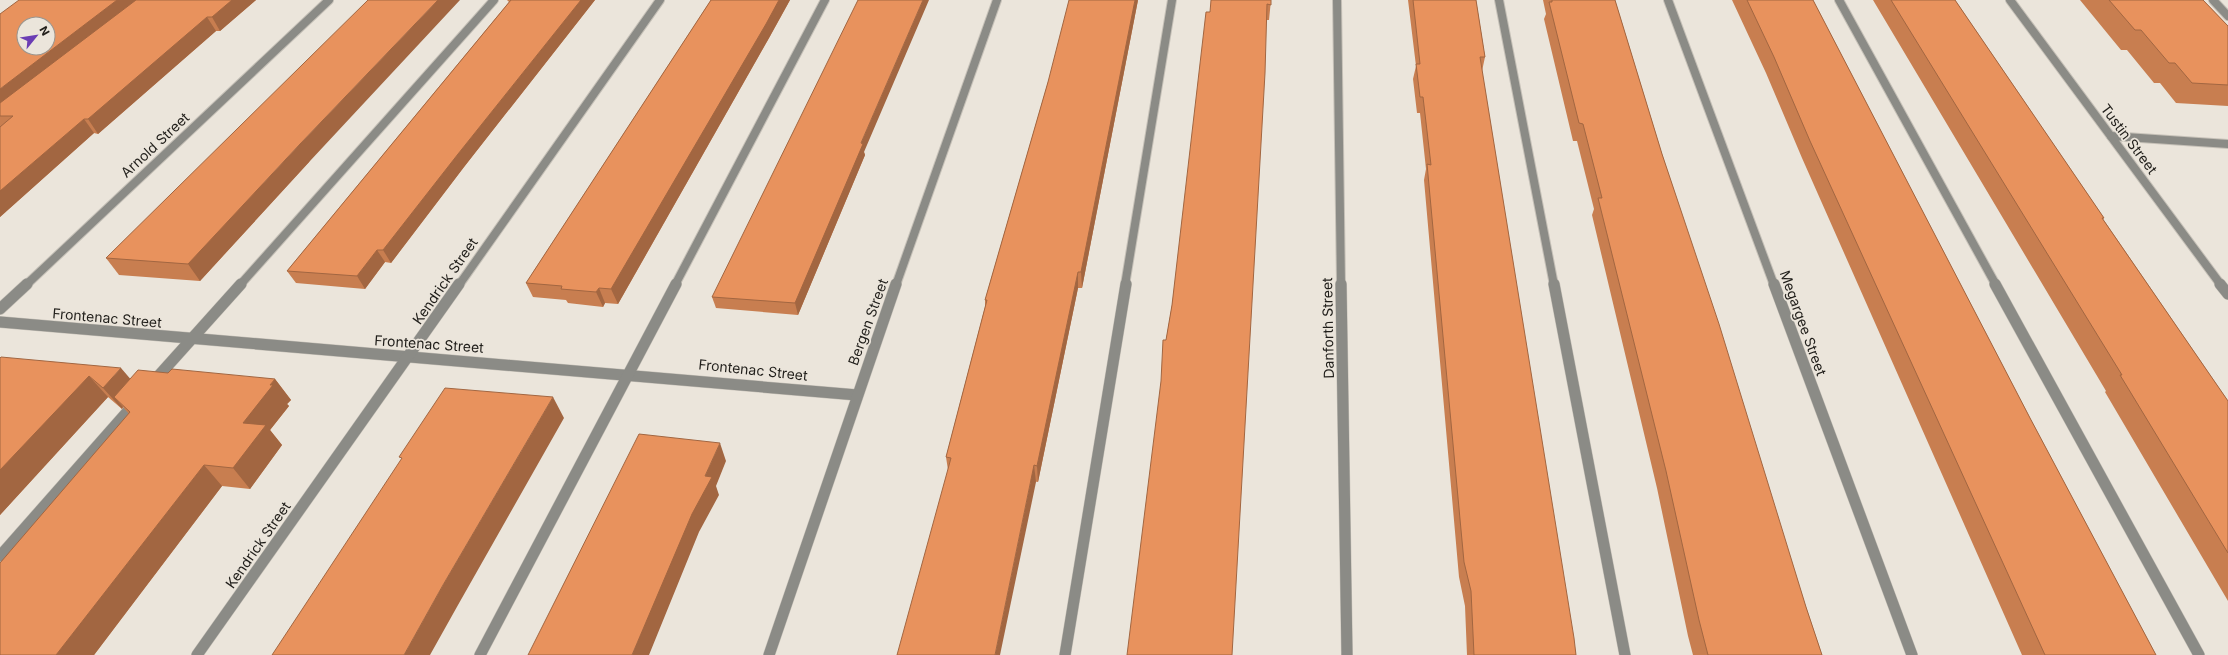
<svg xmlns="http://www.w3.org/2000/svg" width="2228" height="655" viewBox="0 0 2228 655" font-family="Inter,sans-serif">
<style>
.lines{fill:none;stroke-linecap:round;stroke-linejoin:round}
.minor-far1-casing{stroke:#c6c1b8;stroke-width:10}
.minor-casing{stroke:#c6c1b8;stroke-width:12}
.minor-far1{stroke:#8b8b86;stroke-width:8}
.minor{stroke:#8b8b86;stroke-width:11}
.wall{fill:#c87e50}
.shaded-wall{fill:#a26641}
.building{fill:#e8925d;stroke:#a26641;fill-rule:evenodd}
.labels{text-anchor:middle;stroke-width:3.5;stroke-linejoin:round;paint-order:stroke}
.street-label{font-size:14px;fill:#201e1a;stroke:#ebe5db}
</style>
<rect width="100%" height="100%" fill="#ebe5db"/>
<g class="lines">
<g class="minor-far1-casing">
<g id="minor-far1">
<polyline points="1337,0 1341,285"/>
<polyline points="1499,0 1554,285"/>
<polyline points="1668,0 1774,285"/>
<polyline points="1839,0 1996,285"/>
<polyline points="2010,0 2221,285"/>
<polyline points="2213,0 2228,16"/>
<polyline points="2111,136 2228,144"/>
<polyline points="26,285 329,0"/>
<polyline points="240,285 494,0"/>
<polyline points="459,285 660,0"/>
<polyline points="675,285 825,0"/>
<polyline points="896,285 997,0"/>
<polyline points="1125,285 1172,0"/>
</g>
</g>
<g class="minor-casing">
<g id="minor">
<polyline points="1341,284 1347,655"/>
<polyline points="1554,284 1625,655"/>
<polyline points="1774,284 1912,655"/>
<polyline points="1995,284 2199,655"/>
<polyline points="2220,284 2228,294"/>
<polyline points="0,309 27,284"/>
<polyline points="0,322 857,395"/>
<polyline points="153,382 241,284"/>
<polyline points="0,556 136,402"/>
<polyline points="197,655 459,284"/>
<polyline points="480,655 676,284"/>
<polyline points="769,655 896,284"/>
<polyline points="1065,655 1126,284"/>
</g>
</g>
<use href="#minor-far1" class="minor-far1"/>
<use href="#minor" class="minor"/>
</g>
<g class="wall">
<polygon points="19,0 256,0 220,31 216,31 98,134 94,133 0,217 0,116"/>
<polygon points="507,0 595,0 464,167 391,263 385,262 365,289 296,283 287,271 509,2"/>
<polygon points="711,0 790,0 769,38 618,304 605,303 603,307 568,303 566,300 533,297 526,283"/>
<polygon points="1138,0 1082,288 1078,288 1038,482 948,470 946,457 985,307 985,300 1048,82"/>
<polygon points="1271,0 1269,20 1267,20 1166,340 1172,305 1210,12"/>
<polygon points="1408,0 1476,0 1485,57 1482,71 1576,655 1467,655 1465,606 1459,577 1424,180 1426,169 1420,113 1417,113 1413,79 1416,66"/>
<polygon points="1543,0 1615,0 1662,154 1806,607 1822,655 1693,655 1688,636 1657,488 1592,215 1594,209 1577,141 1573,141 1544,19 1546,14"/>
<polygon points="1732,0 1813,0 2030,418 2156,655 2022,655 1802,158 1766,73"/>
<polygon points="1873,0 1955,0 2104,218 2103,219 2228,401 2228,601 2105,392 2106,391"/>
<polygon points="2080,0 2203,0 2228,26 2228,106 2176,103 2160,83 2154,83 2127,50 2121,50"/>
<polygon points="864,152 865,155 798,315 716,308 712,297"/>
<polygon points="310,161 200,281 119,275 106,258"/>
<polygon points="0,358 130,379 168,373 275,379 291,400 287,404 289,406 270,430 282,445 250,489 222,486 94,655 0,655 129,414 123,407 122,409 108,397 0,515"/>
</g>
<g class="shaded-wall">
<polygon points="117,0 144,0 0,112 0,89"/>
<polygon points="232,0 256,0 220,31 212,17"/>
<polygon points="438,0 460,0 310,161 200,281 188,264 300,144"/>
<polygon points="581,0 595,0 464,167 391,263 383,250 458,154"/>
<polygon points="779,0 790,0 769,38 618,304 611,289"/>
<polygon points="923,0 929,0 864,152 865,155 798,315 795,303 861,143"/>
<polygon points="1135,0 1138,0 1082,288 1081,272"/>
<polygon points="207,17 216,31 98,134 88,119"/>
<polygon points="84,119 94,133 0,217 0,191"/>
<polygon points="377,250 385,262 365,289 357,276"/>
<polygon points="1078,272 1078,288 1038,482 1037,466"/>
<polygon points="599,288 605,303 603,307 596,292"/>
<polygon points="121,368 139,389 114,397 123,407 122,409 103,388"/>
<polygon points="89,376 108,397 0,515 0,470"/>
<polygon points="275,379 291,400 287,404 289,406 270,430 282,445 250,489 233,468 243,423"/>
<polygon points="553,397 564,418 458,605 430,655 404,655 443,585"/>
<polygon points="720,443 726,461 716,486 719,495 699,532 649,655 632,655 705,476"/>
<polygon points="204,465 222,486 94,655 56,655"/>
<polygon points="1034,465 1036,482 1000,655 995,655"/>
</g>
<g class="building">
<path d="M19,0H117L0,89V14ZM24,24H48V48H24Z"/>
<polygon points="136,0 232,0 212,17 207,17 88,119 84,119 0,191 0,127 13,116 0,116 0,103"/>
<polygon points="368,0 438,0 300,144 188,264 106,258"/>
<polygon points="511,0 581,0 458,154 383,250 377,250 357,276 287,271"/>
<polygon points="711,0 779,0 766,24 611,289 599,288 596,292 561,289 562,286 526,283"/>
<polygon points="858,0 923,0 861,143 863,144 795,303 712,297"/>
<polygon points="1069,0 1135,0 1081,272 1078,272 1037,466 1034,465 995,655 897,655 951,458 946,457 987,300 985,300 1048,82"/>
<polygon points="1211,0 1271,0 1271,5 1267,4 1265,73 1232,655 1127,655 1161,381 1163,340 1166,340 1172,305 1206,12 1210,12"/>
<polygon points="1413,0 1476,0 1485,57 1480,57 1574,638 1576,655 1474,655 1471,591 1464,562 1427,164 1431,165 1423,97 1420,97 1416,64 1420,64"/>
<polygon points="1552,0 1615,0 1662,154 1719,324 1806,607 1822,655 1708,655 1699,620 1666,471 1598,198 1602,198 1583,124 1579,123 1549,2 1552,2"/>
<polygon points="1747,0 1813,0 2030,418 2156,655 2045,655 1810,141 1774,57"/>
<polygon points="1891,0 1955,0 2104,218 2102,218 2228,401 2228,553 2120,375 2122,375"/>
<polygon points="2109,0 2203,0 2228,26 2228,85 2192,83 2175,63 2169,63 2141,30 2135,30"/>
<polygon points="1,357 121,368 103,388 89,376 0,470 0,358"/>
<polygon points="172,369 275,379 270,385 273,385 243,423 266,425 233,468 204,465 56,655 0,655 0,563 130,412 114,397 138,370 168,373"/>
<polygon points="445,388 553,397 443,585 404,655 272,655 402,458 399,457"/>
<polygon points="639,434 720,443 705,476 712,477 692,514 632,655 528,655"/>
</g>
<g class="labels">
<g class="street-label">
<text transform="translate(2129 139) rotate(53)" y="5">Tustin Street</text>
<text transform="translate(155 145) rotate(-43)" y="5">Arnold Street</text>
<text transform="translate(445 281) rotate(-55)" y="5">Kendrick Street</text>
<text transform="translate(107 318) rotate(5)" y="5">Frontenac Street</text>
<text transform="translate(868 322) rotate(-70)" y="5">Bergen Street</text>
<text transform="translate(1803 323) rotate(70)" y="5">Megargee Street</text>
<text transform="translate(1328 328) rotate(-91)" y="5">Danforth Street</text>
<text transform="translate(429 344) rotate(4)" y="5">Frontenac Street</text>
<text transform="translate(753 370) rotate(6)" y="5">Frontenac Street</text>
<text transform="translate(258 545) rotate(-55)" y="5">Kendrick Street</text>
</g>
</g>
<g transform="translate(36 36) rotate(60)"><circle r="19" fill="#ebe5db" stroke="#9a958e"/>
<path d="M0-3L7 15L0 10L-7 15Z" fill="#6b3db4"/>
<text y="-6" font-size="11" font-weight="bold" text-anchor="middle" fill="#201e1a">N</text>
</g>
</svg>
